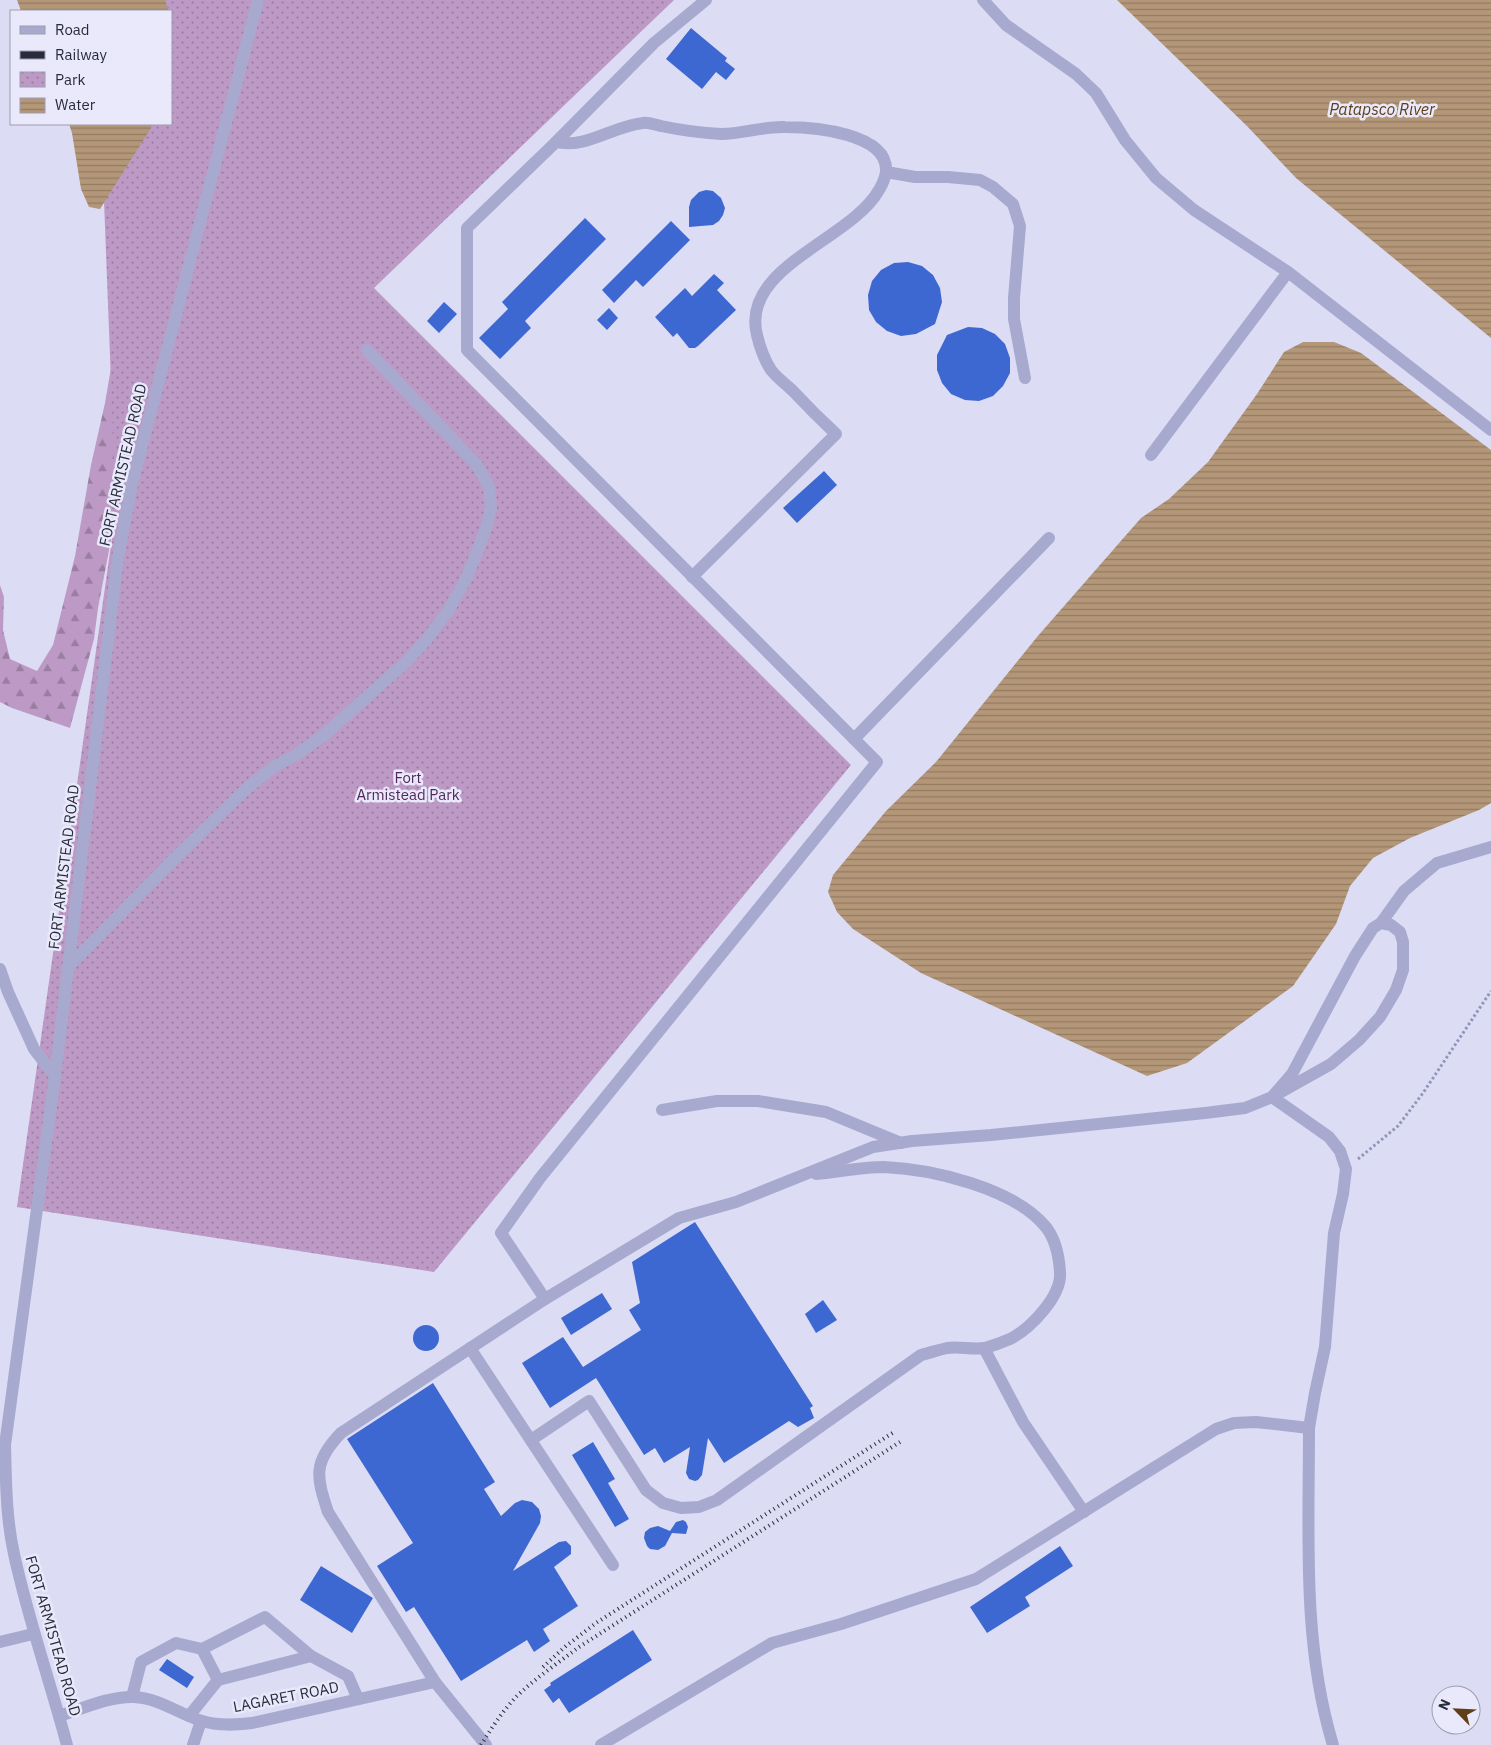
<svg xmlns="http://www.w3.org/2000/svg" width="1491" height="1745" viewBox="0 0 1491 1745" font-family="'IBM Plex Sans',sans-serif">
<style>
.forest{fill:url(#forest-firs)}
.park{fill:url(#park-dots)}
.water{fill:url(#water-rules)}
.building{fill:#3e68d1}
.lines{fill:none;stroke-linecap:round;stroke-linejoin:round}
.path{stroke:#9195ba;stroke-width:3;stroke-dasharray:2.5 2.5;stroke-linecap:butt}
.minor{stroke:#a7aace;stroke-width:12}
.rail{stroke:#282c3a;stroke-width:4;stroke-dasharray:1 4;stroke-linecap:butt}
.labels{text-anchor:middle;stroke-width:5;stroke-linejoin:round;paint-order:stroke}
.street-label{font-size:15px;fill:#282c3a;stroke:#e9e9fb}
.park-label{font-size:15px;fill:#52295a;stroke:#e9e9fb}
.water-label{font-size:16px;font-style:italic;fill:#5f3f19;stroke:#e9e9fb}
</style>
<defs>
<pattern id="forest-firs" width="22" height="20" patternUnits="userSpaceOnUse" patternTransform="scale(1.25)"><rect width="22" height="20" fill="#bd9ac5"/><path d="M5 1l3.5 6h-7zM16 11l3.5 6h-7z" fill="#9a7ea1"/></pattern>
<pattern id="park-dots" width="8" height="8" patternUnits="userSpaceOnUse" patternTransform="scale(1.25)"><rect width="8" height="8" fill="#bd9ac5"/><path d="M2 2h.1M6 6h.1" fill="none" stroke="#9a7ea1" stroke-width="1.8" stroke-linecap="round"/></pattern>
<pattern id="water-rules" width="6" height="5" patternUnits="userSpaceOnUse" patternTransform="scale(1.25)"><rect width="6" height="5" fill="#b49778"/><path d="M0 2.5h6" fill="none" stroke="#927b63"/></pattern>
</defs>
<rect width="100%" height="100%" fill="#dcdcf4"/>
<polygon class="forest" points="185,44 147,351 98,608 94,639 70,728 12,708 0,702 0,585 4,597 3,630 10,659 37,671 53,645 75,556 91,465 105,403 146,163 171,124"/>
<polygon class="park" points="121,0 674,0 374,288 851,765 434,1272 17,1207 116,510 101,124 171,124 171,11 117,11"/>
<g class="water">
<polygon points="17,0 165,0 169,11 21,11"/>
<polygon points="1117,0 1491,0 1491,338 1296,178 1247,126"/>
<polygon points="69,124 152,124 151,128 100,209 89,207 81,189 72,133"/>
<polygon points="1303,342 1334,342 1361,353 1491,450 1491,803 1479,810 1410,838 1373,858 1350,886 1336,924 1293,986 1187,1063 1147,1076 921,973 853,929 837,912 828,892 833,875 886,811 936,762 1037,637 1141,518 1169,499 1208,462 1257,394 1284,352"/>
</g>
<g class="building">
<polygon points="691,28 727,58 725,61 735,69 726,80 716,72 702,89 666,59"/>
<polygon points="706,190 713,191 721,198 725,208 723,215 719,221 713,225 689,227 689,207 691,200 699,192"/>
<polygon points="585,218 606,239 525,321 531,328 500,359 479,338 508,309 502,302"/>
<polygon points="671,221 690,240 643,287 636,280 614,303 602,290"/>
<polygon points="908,262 922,266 933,275 940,288 942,302 935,324 916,334 901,336 887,331 876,322 869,310 868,295 872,281 881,270 894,263"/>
<polygon points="714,274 724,283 717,290 736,310 698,346 695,348 689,348 677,333 673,337 655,317 685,288 692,296"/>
<polygon points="444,302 457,314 439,333 427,321"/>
<polygon points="609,308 618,318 607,330 597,320"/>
<polygon points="968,327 982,328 995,334 1005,344 1010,358 1010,373 1003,386 993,396 979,401 965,400 951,394 942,383 937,370 937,355 947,335"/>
<polygon points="824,471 837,485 797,523 783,508"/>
<polygon points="695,1222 813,1406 810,1408 814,1418 798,1427 789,1421 724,1463 708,1438 702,1475 698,1480 695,1481 689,1479 686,1473 690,1447 664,1463 655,1448 644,1455 596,1378 550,1408 522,1363 563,1337 583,1367 641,1330 629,1310 640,1303 632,1262"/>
<polygon points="602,1293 612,1309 571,1335 561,1318"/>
<polygon points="823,1300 837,1320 816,1333 805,1314"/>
<circle cx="426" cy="1338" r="13"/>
<polygon points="433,1383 495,1482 484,1489 501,1516 515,1503 522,1500 532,1502 539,1509 541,1516 540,1523 513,1571 559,1542 566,1541 571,1546 571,1554 554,1567 578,1606 543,1629 550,1641 534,1652 527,1640 461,1681 414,1607 406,1612 377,1566 413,1543 347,1439"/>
<polygon points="593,1442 615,1479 608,1483 629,1519 615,1527 572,1455"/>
<polygon points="683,1520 686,1522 688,1527 686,1534 672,1533 665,1546 658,1550 650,1549 647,1546 644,1538 645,1532 650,1528 658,1526 670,1531 676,1522"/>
<polygon points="1060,1546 1073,1566 1025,1597 1030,1606 987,1633 970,1607"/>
<polygon points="321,1566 373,1598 352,1633 300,1600"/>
<polygon points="633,1630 652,1660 569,1713 559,1698 553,1703 544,1690 551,1685 550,1683"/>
<polygon points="167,1659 194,1677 187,1688 159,1670"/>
</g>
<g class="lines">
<polyline class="path" points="1358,1159 1398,1126 1423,1093 1491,991"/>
<g class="minor">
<polyline points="706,0 654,43 556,142 467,228 467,350 877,762 540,1178 501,1233 545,1299 679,1218 736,1202 873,1147 912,1141 991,1135 1205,1113 1245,1108 1272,1097 1331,1064 1359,1040 1380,1017 1396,990 1403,970 1403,942 1400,932 1391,925 1381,923 1373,928 1355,956 1292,1074 1272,1097"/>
<polyline points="983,0 1006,25 1076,74 1096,93 1125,140 1156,178 1194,210 1288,272 1491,430"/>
<path d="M556,142C586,149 613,126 643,123C649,122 655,125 661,126C680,130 702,133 721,134C743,134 764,126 785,127C813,127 889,133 886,172C885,178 882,185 879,190C851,240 740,267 757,335C760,348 764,359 771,370C777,378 786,384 793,391C807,406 821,420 836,434L692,577"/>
<polyline points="886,172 915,177 948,177 980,180 993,187 1013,204 1020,226 1014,298 1014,319 1025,378"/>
<polyline points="1151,455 1288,272"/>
<polyline points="854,739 1049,538"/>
<polyline points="1381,923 1404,891 1437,863 1491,847"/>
<polyline points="68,967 175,858 247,788 275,766 296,755 324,735 406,662 427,639 448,611 467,577 486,529 491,507 489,487 477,465 367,350"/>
<polyline points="0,969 8,992 34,1049 55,1076"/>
<polyline points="662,1110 717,1101 758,1101 826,1112 901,1143"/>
<polyline points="470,1348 613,1565"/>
<polyline points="984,1348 1023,1422 1084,1512"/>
<path d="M1309,1428C1309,1534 1302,1643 1333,1745"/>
<path d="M531,1440L589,1401L646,1490L663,1503L681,1508L699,1507L717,1500L921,1355C929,1353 938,1350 947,1348C959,1346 972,1350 985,1348C992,1346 1003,1342 1010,1339C1030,1329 1062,1296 1060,1272C1059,1256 1056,1239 1045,1226C1013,1188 932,1169 884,1167C862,1167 838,1172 816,1174"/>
<polyline points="0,1642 33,1634"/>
<polyline points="311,1656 348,1676 358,1699"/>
<polyline points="132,1697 141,1662 176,1643 202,1649 265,1617 311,1656 218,1680 202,1649"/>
<path d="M59,1716C82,1709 109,1696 134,1697C159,1698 179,1714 202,1721C219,1726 235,1725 252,1723L435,1682"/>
<polyline points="189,1716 218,1680"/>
<path d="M67,1745C50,1681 28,1619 14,1554C6,1518 6,1481 5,1445L55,1076L118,557L132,484L258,0"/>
<polyline points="193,1745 201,1721"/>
<path d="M486,1745L435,1682L328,1512C316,1476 313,1462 341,1433L545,1299"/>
<polyline points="601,1745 772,1643 841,1624 976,1579 1216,1429 1234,1423 1256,1422 1309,1428 1315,1393 1325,1347 1334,1233 1343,1194 1346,1169 1340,1151 1329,1137 1272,1097"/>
</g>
<g class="rail">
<polyline points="543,1667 566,1646 596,1623 894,1432"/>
<path d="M481,1745C491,1729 502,1712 515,1698C534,1679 558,1663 579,1647L900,1442"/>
</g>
</g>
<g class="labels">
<g class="street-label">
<text transform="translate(123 465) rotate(-77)" y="5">FORT ARMISTEAD ROAD</text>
<text transform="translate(64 867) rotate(-83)" y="5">FORT ARMISTEAD ROAD</text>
<text transform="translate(53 1636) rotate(74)" y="5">FORT ARMISTEAD ROAD</text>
<text transform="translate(286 1697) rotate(-11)" y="5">LAGARET ROAD</text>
</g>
<g class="park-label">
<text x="408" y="783">Fort<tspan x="408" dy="17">Armistead Park</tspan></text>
</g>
<g class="water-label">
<text x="1382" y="115">Patapsco River</text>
</g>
</g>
<rect x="10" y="10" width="162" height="115" fill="#e9e9fb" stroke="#9c9dae"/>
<rect x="20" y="26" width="25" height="8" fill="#a7aace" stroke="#9c9dae"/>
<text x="55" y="35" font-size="15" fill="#282c3a">Road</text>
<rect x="20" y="51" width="25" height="8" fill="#282c3a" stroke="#9c9dae"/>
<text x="55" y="60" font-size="15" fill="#282c3a">Railway</text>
<rect x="20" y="72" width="25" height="15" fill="url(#park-dots)" stroke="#9c9dae"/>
<text x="55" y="85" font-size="15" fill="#282c3a">Park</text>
<rect x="20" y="98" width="25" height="15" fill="url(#water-rules)" stroke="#9c9dae"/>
<text x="55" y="110" font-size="15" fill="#282c3a">Water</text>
<g transform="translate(1456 1710) rotate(294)"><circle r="24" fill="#e9e9fb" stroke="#9c9dae"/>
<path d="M0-4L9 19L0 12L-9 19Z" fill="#5f3f19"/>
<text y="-8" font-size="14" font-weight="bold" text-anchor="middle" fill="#282c3a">N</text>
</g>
</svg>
